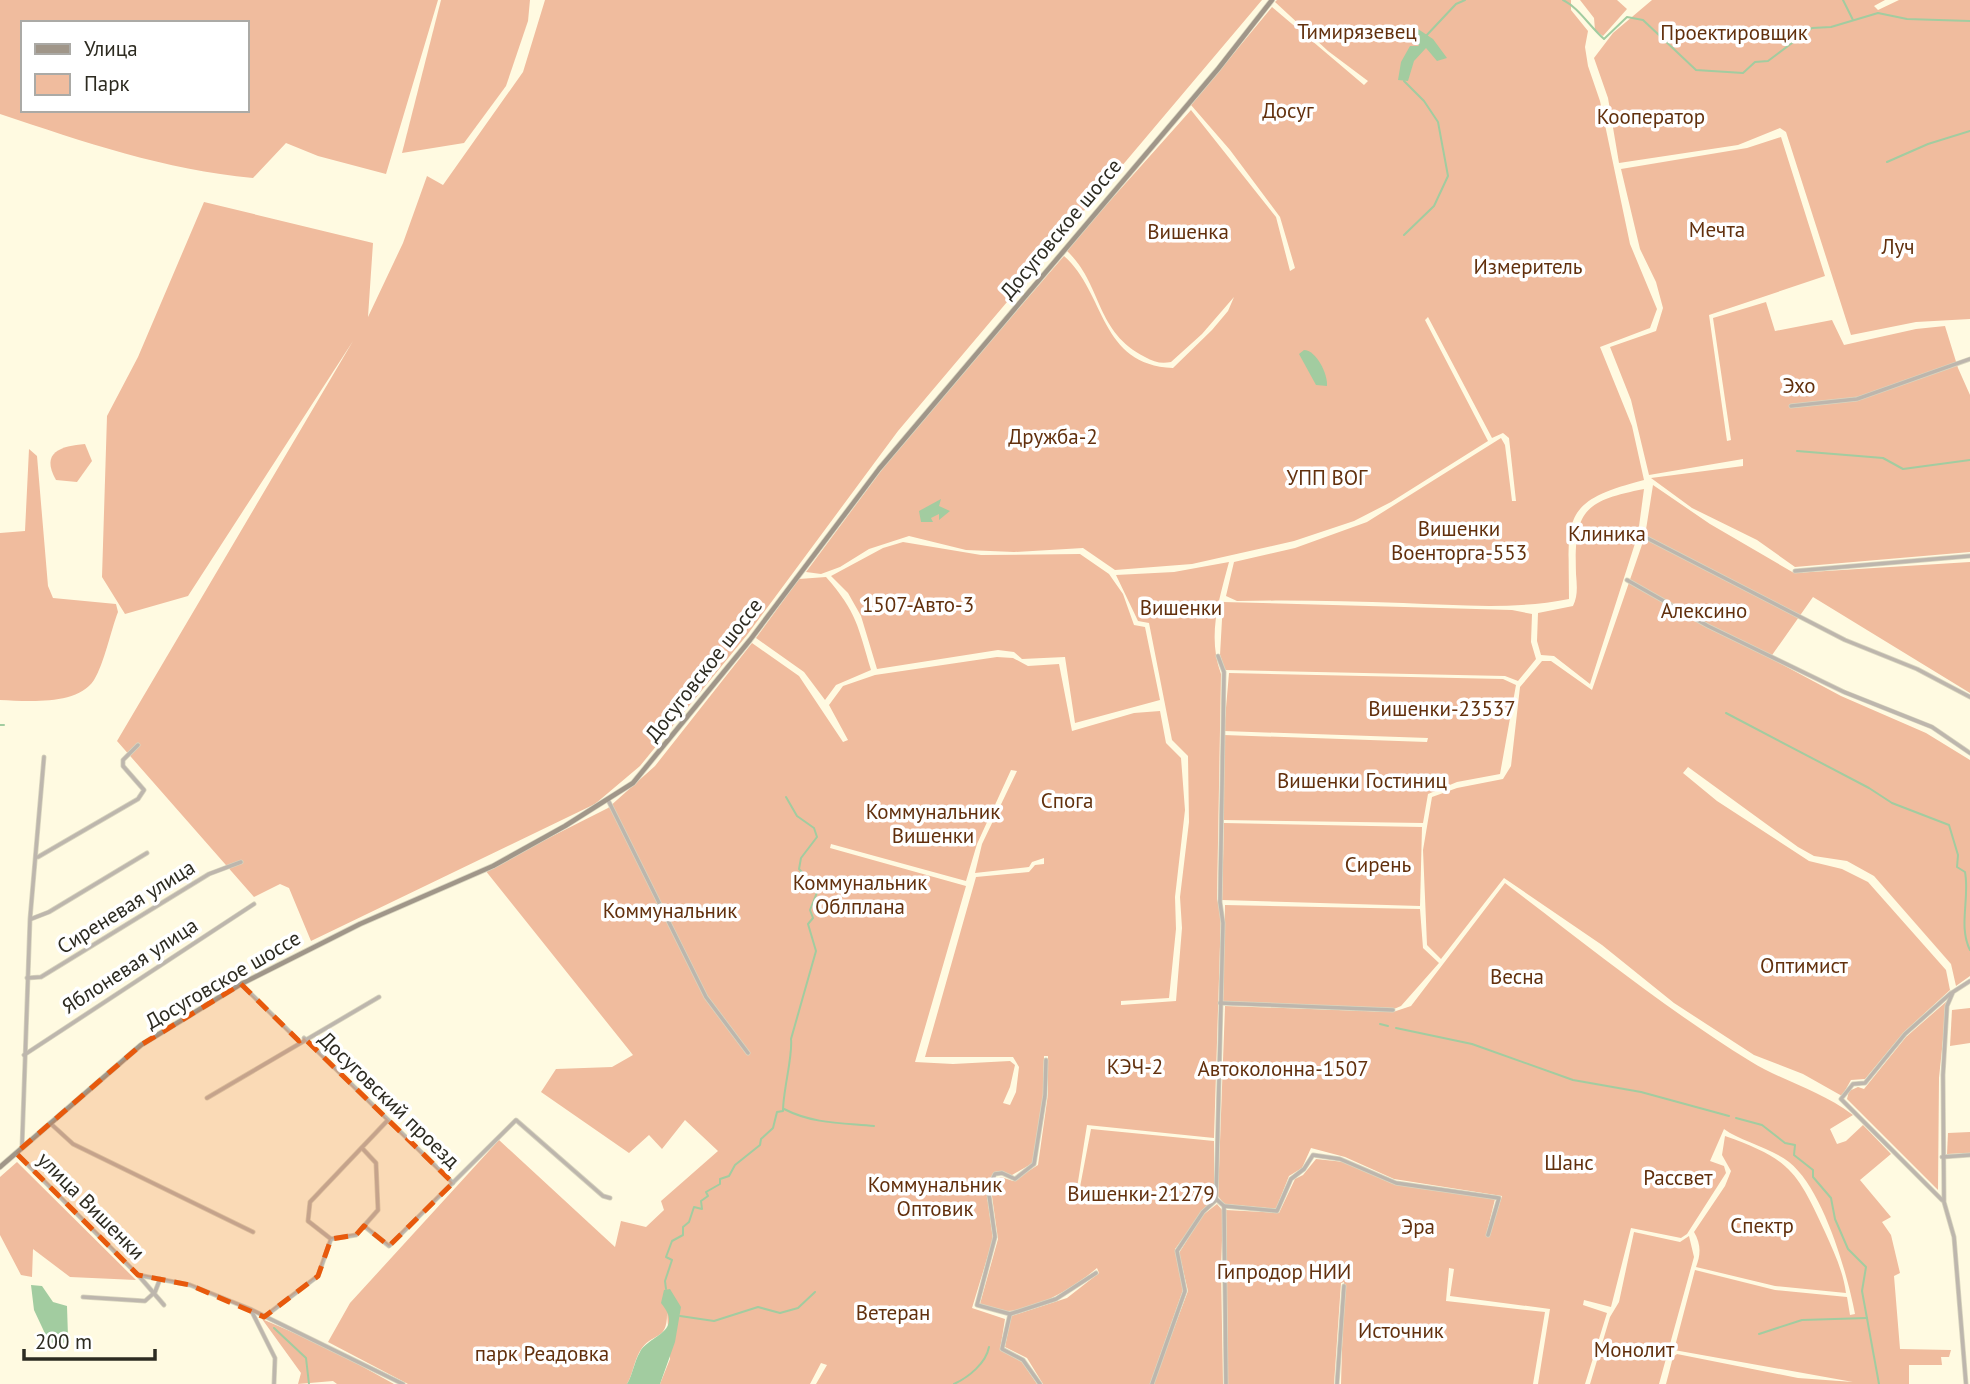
<svg xmlns="http://www.w3.org/2000/svg" width="1970" height="1384" viewBox="0 0 1970 1384" font-family="'PT Sans',sans-serif">
<style>
.green{fill:#f0bc9e;fill-rule:evenodd}
.water{fill:#a2cca0}
.lines{fill:none;stroke-linecap:round;stroke-linejoin:round}
.stream{stroke:#a2cca0;stroke-width:2}
.minor-casing{stroke:#d9d5be;stroke-width:5}
.secondary-casing{stroke:#d9d5be;stroke-width:6}
.minor{stroke:#bdb6ad;stroke-width:3.5}
.secondary{stroke:#a09689;stroke-width:4.5}
.marked{fill:#e8590c;fill-opacity:0.2;stroke:#e8590c;stroke-width:5;stroke-dasharray:14 9;stroke-linejoin:round}
.labels{text-anchor:middle;stroke-width:7;stroke-linejoin:round;paint-order:stroke}
.park-label{font-size:21px;fill:#62300d;stroke:#fff}
.street-label{font-size:21px;fill:#2d2b21;stroke:#fff}
</style>
<rect width="100%" height="100%" fill="#fffae1"/>
<g class="green">
<path d="M0,0H438L386,174L318,156L286,143L253,178C165,170 84,142 0,114ZM23,23H247V110H23Z"/>
<polygon points="441,0 530,0 528,21 506,86 464,143 402,153"/>
<polygon points="545,0 1262,0 898,431 747,635 640,766 595,804 311,941 289,888 280,884 254,897 117,741 353,341 188,596 125,614 102,577 107,416 138,357 204,202 373,243 368,317 403,243 427,176 443,185 523,72"/>
<path d="M1277,0H1571V10L1588,31L1585,47L1588,66L1600,101L1630,244L1657,309L1650,328L1600,347L1632,426L1644,480C1559,502 1569,518 1569,599C1514,610 1458,605 1403,603C1347,601 1292,600 1237,601L1226,596L1234,562L1295,548L1367,522L1501,438L1505,445L1512,501H1516L1509,438L1503,433L1492,438L1428,317L1425,320L1488,441L1391,502L1354,521L1294,541L1192,564L1115,570L1083,548L1014,552L966,550L909,536L869,549L840,567L821,574L806,572L898,448L1064,256C1106,293 1099,365 1173,368L1212,330L1228,311L1234,297L1202,334L1171,362C1161,364 1154,362 1145,357C1094,331 1103,284 1066,250L1191,110L1276,217L1290,271L1295,268L1280,217L1230,150L1191,105L1272,7L1364,85L1368,81L1328,51L1275,2Z"/>
<polygon points="1580,0 1617,0 1627,9 1603,36 1595,30 1594,18"/>
<polygon points="1652,0 1885,0 1874,6 1878,10 1899,0 1970,0 1970,319 1916,322 1851,335 1786,132 1780,128 1738,145 1619,163 1608,98 1594,58 1613,33"/>
<polygon points="1781,137 1825,276 1709,315 1727,441 1731,440 1713,318 1766,302 1775,331 1832,320 1844,345 1916,329 1945,326 1958,368 1970,395 1970,552 1795,567 1757,540 1692,508 1651,478 1743,466 1743,459 1649,475 1631,400 1610,347 1656,331 1663,308 1656,282 1640,249 1621,169 1747,148"/>
<path d="M85,444L92,461L77,482L56,480C40,452 61,446 85,444Z"/>
<path d="M29,449L37,456L48,586L53,598L116,604L118,612C111,630 104,664 94,680C77,706 27,701 0,700V533L25,531Z"/>
<polygon points="1653,485 1710,524 1794,573 1970,562 1970,693 1813,597 1770,658 1841,696 1926,733 1970,760 1970,976 1956,986 1951,964 1874,876 1847,861 1814,856 1798,847 1688,767 1683,773 1717,801 1809,861 1842,869 1868,882 1946,970 1950,990 1904,1032 1865,1079 1851,1080 1842,1096 1803,1074 1754,1055 1674,1003 1602,945 1504,878 1441,959 1427,945 1423,850 1432,797 1457,788 1503,779 1511,766 1520,687 1542,661 1551,661 1592,690 1645,536"/>
<path d="M1644,489L1638,534L1590,684L1554,656L1541,655L1537,641L1538,613L1573,606C1578,596 1577,586 1576,574C1574,511 1583,501 1644,489Z"/>
<polygon points="903,542 981,555 1080,554 1109,574 1123,594 1134,625 1145,627 1160,700 1075,723 1065,657 1022,659 1014,652 998,650 877,669 861,616 848,593 831,576 883,548"/>
<path d="M1229,562C1219,600 1207,636 1221,674L1217,899L1221,914L1214,1138L1087,1125L1077,1188L1080,1187L1091,1129L1214,1141V1196L1175,1249L1183,1290L1150,1384H1043L1027,1358L1005,1347L1011,1316L1067,1298L1099,1273L1097,1268C1076,1286 1036,1311 1007,1311C999,1311 989,1306 980,1304L998,1239L991,1189L994,1180L1001,1177L1013,1181L1038,1165L1048,1094V1056H1044L1043,1100L1033,1163L1012,1175L994,1173L986,1188L993,1239L972,1308L1005,1319L1000,1350L1022,1362L1037,1384H816L827,1365L821,1363L810,1384H660L670,1359L667,1311C668,1343 652,1331 640,1351C634,1361 633,1374 627,1384H408L328,1342L350,1303L499,1140L615,1247L621,1221L646,1227L664,1210L661,1201L718,1151L685,1120L662,1149L649,1135L629,1153L541,1092L556,1069L612,1067L633,1055L485,870L608,808L655,766L752,643L799,676L843,742L848,740L829,705L843,686L875,675L997,657L1013,658L1028,666L1059,664L1072,731L1134,713L1160,711L1166,743L1181,758L1185,810L1175,897L1176,929L1169,998L1121,1001V1005L1176,1001L1182,928L1180,897L1189,822L1188,756L1172,740L1149,623L1138,621L1116,575L1174,572ZM1011,770L1017,771L982,844L975,873L1029,867L1032,862L1044,858V864L1035,865L1029,872L976,877L925,1057H1013L1019,1067L1016,1092L1010,1105L1003,1103L1010,1087L1015,1065L1010,1061L953,1064L915,1062L966,886L830,848L831,844L966,881L977,844Z"/>
<path d="M826,577C857,612 858,627 871,670L836,685L825,700L804,672L756,638L799,579Z"/>
<polygon points="1223,602 1512,610 1532,614 1531,642 1536,659 1518,681 1505,676 1225,670 1220,655"/>
<polygon points="1229,673 1503,679 1516,685 1500,774 1457,782 1428,794 1423,823 1223,820 1224,735 1427,742 1428,738 1224,731"/>
<polygon points="1224,823 1422,827 1420,906 1222,900"/>
<path d="M1505,883C1586,944 1664,1008 1750,1061C1784,1082 1820,1090 1853,1115L1830,1129L1837,1144L1846,1141L1863,1125L1891,1154L1860,1180L1891,1217L1882,1222L1891,1235L1900,1273L1894,1276L1900,1349L1951,1350L1949,1357H1941L1942,1365H1909V1384H1666L1673,1357L1677,1354L1798,1378L1853,1382L1674,1350L1695,1270L1775,1290L1847,1297L1850,1315L1855,1314C1847,1272 1823,1189 1789,1162C1769,1147 1740,1141 1724,1129L1710,1161L1724,1166L1726,1173L1687,1234L1681,1238L1631,1228L1611,1307L1584,1300L1583,1305L1607,1313L1585,1384H1538L1550,1309L1450,1296L1454,1269L1449,1268L1446,1301L1545,1312L1533,1384H1341L1344,1282L1341,1283L1334,1384H1228L1226,1210L1279,1213L1295,1179L1303,1175L1316,1159L1344,1162L1391,1183L1495,1199L1486,1236H1489L1502,1196L1394,1179L1345,1157L1311,1148L1302,1168L1289,1176L1276,1209L1224,1204L1218,1196L1225,1006L1393,1012L1411,1006Z"/>
<polygon points="1225,905 1420,909 1423,948 1439,963 1401,1006 1394,1009 1223,1002"/>
<polygon points="1947,1001 1939,1078 1938,1190 1847,1099 1849,1091 1858,1087 1864,1089 1906,1037"/>
<polygon points="1970,1008 1970,1043 1950,1046 1952,1010"/>
<polygon points="1970,1132 1970,1153 1947,1154 1948,1133"/>
<path d="M1725,1136C1790,1159 1797,1171 1825,1232C1834,1252 1843,1271 1846,1293L1775,1286L1696,1267C1701,1254 1701,1244 1694,1232L1725,1186L1731,1171L1722,1155Z"/>
<polygon points="17,1162 136,1280 70,1277 33,1249 32,1277 21,1275 0,1235 0,1177"/>
<polygon points="1217,1204 1223,1211 1221,1269 1223,1384 1153,1384 1188,1291 1179,1253 1203,1215"/>
<polygon points="1634,1232 1680,1242 1689,1236 1694,1257 1659,1384 1590,1384 1610,1317 1619,1302"/>
<polygon points="262,1319 327,1347 394,1384 337,1384 333,1381 298,1384 301,1373"/>
</g>
<g class="water">
<polygon points="1418,29 1433,39 1447,58 1437,61 1426,48 1414,61 1408,81 1398,80 1401,62 1410,46 1419,46 1411,37"/>
<path d="M1304,350C1316,350 1328,374 1327,386L1316,385L1299,354Z"/>
<polygon points="941,499 939,506 950,511 939,520 939,514 931,518 933,522 921,522 919,511"/>
<polygon points="31,1285 42,1286 53,1302 67,1306 68,1337 62,1345 49,1342 34,1310"/>
<path d="M670,1289L681,1307L675,1342L660,1384H627C633,1374 634,1362 640,1352C649,1335 685,1332 661,1303L664,1290Z"/>
</g>
<g class="lines">
<g class="stream">
<path d="M1563,0C1578,7 1590,27 1604,39L1627,17L1643,20L1696,70L1743,73L1755,62L1768,61L1812,28L1831,27L1878,13L1907,19L1970,21"/>
<polyline points="1843,0 1853,20"/>
<polyline points="1425,37 1456,4 1465,0"/>
<polyline points="1404,81 1424,101 1438,122 1448,176 1434,206 1404,235"/>
<polyline points="1887,162 1928,144 1970,131"/>
<polyline points="1797,451 1883,458 1903,469 1970,460"/>
<path d="M1726,713L1869,788L1892,803L1949,825L1958,855L1957,867L1965,872C1970,898 1958,926 1970,950"/>
<polyline points="0,725 4,725"/>
<polyline points="1380,1024 1388,1026"/>
<polyline points="1396,1028 1472,1044 1573,1080 1641,1092 1729,1116"/>
<path d="M784,1109C813,1124 843,1123 874,1126"/>
<polyline points="1736,1118 1762,1125 1785,1143 1795,1145 1794,1155 1813,1170 1813,1177 1831,1198 1835,1219 1848,1249 1866,1267 1862,1291 1879,1384"/>
<path d="M666,1289L665,1281L672,1260L666,1257L672,1241L683,1235V1227L689,1222L694,1207L702,1209L701,1201L708,1196L706,1192L720,1184V1179L729,1176L735,1165L760,1145L761,1139L773,1128L777,1112L783,1111C783,1090 793,1056 791,1039L816,951L808,924L813,918L810,910L818,890L799,869L801,858L817,837L814,828L797,816L786,797"/>
<polyline points="680,1316 714,1321 758,1307 780,1313 798,1308 815,1292"/>
<polyline points="274,1328 306,1358 309,1384"/>
<polyline points="1759,1334 1802,1320 1867,1318"/>
<path d="M954,1384C969,1377 986,1363 989,1347"/>
</g>
<g class="minor-casing">
<g id="minor">
<polyline points="1791,406 1857,399 1970,359"/>
<polyline points="1641,535 1845,640 1917,669 1970,697"/>
<polyline points="1795,571 1970,556"/>
<polyline points="1627,580 1708,626 1844,692 1932,727 1970,753"/>
<polyline points="1218,656 1224,672 1220,902 1223,923 1216,1199 1224,1206 1277,1211 1291,1179 1304,1169 1313,1155 1340,1159 1396,1183 1499,1198 1488,1235"/>
<polyline points="608,800 706,997 748,1053"/>
<polyline points="38,857 138,799 144,790 123,766 123,760 138,745"/>
<polyline points="31,919 49,912 147,853"/>
<polyline points="27,978 41,977 209,874 241,862"/>
<polyline points="241,984 299,1041"/>
<polyline points="1220,1003 1393,1010"/>
<polyline points="304,1038 453,1183"/>
<polyline points="24,1055 254,904"/>
<polyline points="1046,1060 1045,1095 1034,1164 1015,1179 1002,1173 995,1174 988,1188 995,1237 977,1305 1010,1314 1056,1299 1096,1273"/>
<polyline points="207,1098 379,997"/>
<polyline points="50,1123 73,1144 253,1232"/>
<polyline points="22,1147 30,919 44,757"/>
<polyline points="16,1153 138,1275 190,1285 250,1309 403,1384"/>
<polyline points="1942,1157 1970,1155"/>
<polyline points="1942,1200 1841,1099 1853,1084 1865,1083 1905,1034 1951,993"/>
<polyline points="1224,1206 1226,1384"/>
<polyline points="364,1226 389,1246 516,1120 603,1196 610,1198"/>
<polyline points="331,1239 308,1221 310,1202 388,1120"/>
<polyline points="331,1239 356,1235 378,1210 376,1163 362,1148"/>
<polyline points="139,1276 164,1305"/>
<polyline points="83,1297 145,1301 155,1292 160,1279"/>
<polyline points="251,1310 275,1358 274,1384"/>
<polyline points="1010,1314 1002,1349 1023,1360 1040,1384"/>
<polyline points="264,1317 318,1276 331,1239"/>
<polyline points="1152,1384 1185,1291 1177,1251 1203,1212 1216,1200"/>
<polyline points="1337,1384 1344,1286"/>
<polyline points="1966,1384 1954,1237 1944,1202 1943,1075 1947,1006 1953,992 1970,981"/>
</g>
</g>
<g class="secondary-casing">
<polyline id="secondary" points="0,1167 141,1045 241,984 360,924 493,866 565,826 633,783 750,640 879,469 1218,69 1272,0"/>
</g>
<use href="#minor" class="minor"/>
<use href="#secondary" class="secondary"/>
</g>
<path class="marked" d="M241,984L299,1041L304,1038L453,1183L389,1246L364,1226L356,1235L331,1239L318,1276L264,1317L190,1285L138,1275L16,1153L141,1045Z"/>
<g class="labels">
<g class="park-label">
<text x="1357" y="39">Тимирязевец</text>
<text x="1734" y="40">Проектировщик</text>
<text x="1288" y="118">Досуг</text>
<text x="1651" y="124">Кооператор</text>
<text x="1717" y="237">Мечта</text>
<text x="1188" y="239">Вишенка</text>
<text x="1898" y="254">Луч</text>
<text x="1528" y="274">Измеритель</text>
<text x="1799" y="393">Эхо</text>
<text x="1053" y="444">Дружба-2</text>
<text x="1327" y="485">УПП ВОГ</text>
<text x="1459" y="536">Вишенки<tspan x="1459" dy="24">Военторга-553</tspan></text>
<text x="1607" y="541">Клиника</text>
<text x="918" y="612">1507-Авто-3</text>
<text x="1181" y="615">Вишенки</text>
<text x="1704" y="618">Алексино</text>
<text x="1442" y="716">Вишенки-23537</text>
<text x="1362" y="788">Вишенки Гостиниц</text>
<text x="1067" y="808">Спога</text>
<text x="933" y="819">Коммунальник<tspan x="933" dy="24">Вишенки</tspan></text>
<text x="1378" y="872">Сирень</text>
<text x="860" y="890">Коммунальник<tspan x="860" dy="24">Облплана</tspan></text>
<text x="670" y="918">Коммунальник</text>
<text x="1804" y="973">Оптимист</text>
<text x="1517" y="984">Весна</text>
<text x="1135" y="1074">КЭЧ-2</text>
<text x="1283" y="1076">Автоколонна-1507</text>
<text x="1569" y="1170">Шанс</text>
<text x="1678" y="1185">Рассвет</text>
<text x="935" y="1192">Коммунальник<tspan x="935" dy="24">Оптовик</tspan></text>
<text x="1141" y="1201">Вишенки-21279</text>
<text x="1762" y="1233">Спектр</text>
<text x="1418" y="1234">Эра</text>
<text x="1284" y="1279">Гипродор НИИ</text>
<text x="893" y="1320">Ветеран</text>
<text x="1401" y="1338">Источник</text>
<text x="1634" y="1357">Монолит</text>
<text x="542" y="1361">парк Реадовка</text>
</g>
<g class="street-label">
<text transform="translate(1061 229) rotate(-50)" y="7">Досуговское шоссе</text>
<text transform="translate(704 670) rotate(-52)" y="7">Досуговское шоссе</text>
<text transform="translate(126 907) rotate(-32)" y="7">Сиреневая улица</text>
<text transform="translate(130 966) rotate(-33)" y="7">Яблоневая улица</text>
<text transform="translate(223 980) rotate(-30)" y="7">Досуговское шоссе</text>
<text transform="translate(389 1100) rotate(44)" y="7">Досуговский проезд</text>
<text transform="translate(91 1206) rotate(45)" y="7">улица Вишенки</text>
</g>
</g>
<rect x="21" y="21" width="228" height="91" fill="#ffffff" stroke="#abaaa6" stroke-width="2"/>
<rect x="35" y="44" width="35" height="10" fill="#a09689" stroke="#abaaa6" stroke-width="2"/>
<text x="84" y="56" font-size="21" fill="#2d2b21">Улица</text>
<rect x="35" y="74" width="35" height="21" fill="#f0bc9e" stroke="#abaaa6" stroke-width="2"/>
<text x="84" y="91" font-size="21" fill="#2d2b21">Парк</text>
<path d="M24 1349v10h131v-10" fill="none" stroke="#2d2b21" stroke-width="3.5"/>
<text x="35" y="1349" font-size="21" fill="#2d2b21" stroke="#ffffff" stroke-width="5" paint-order="stroke">200 m</text>
</svg>
